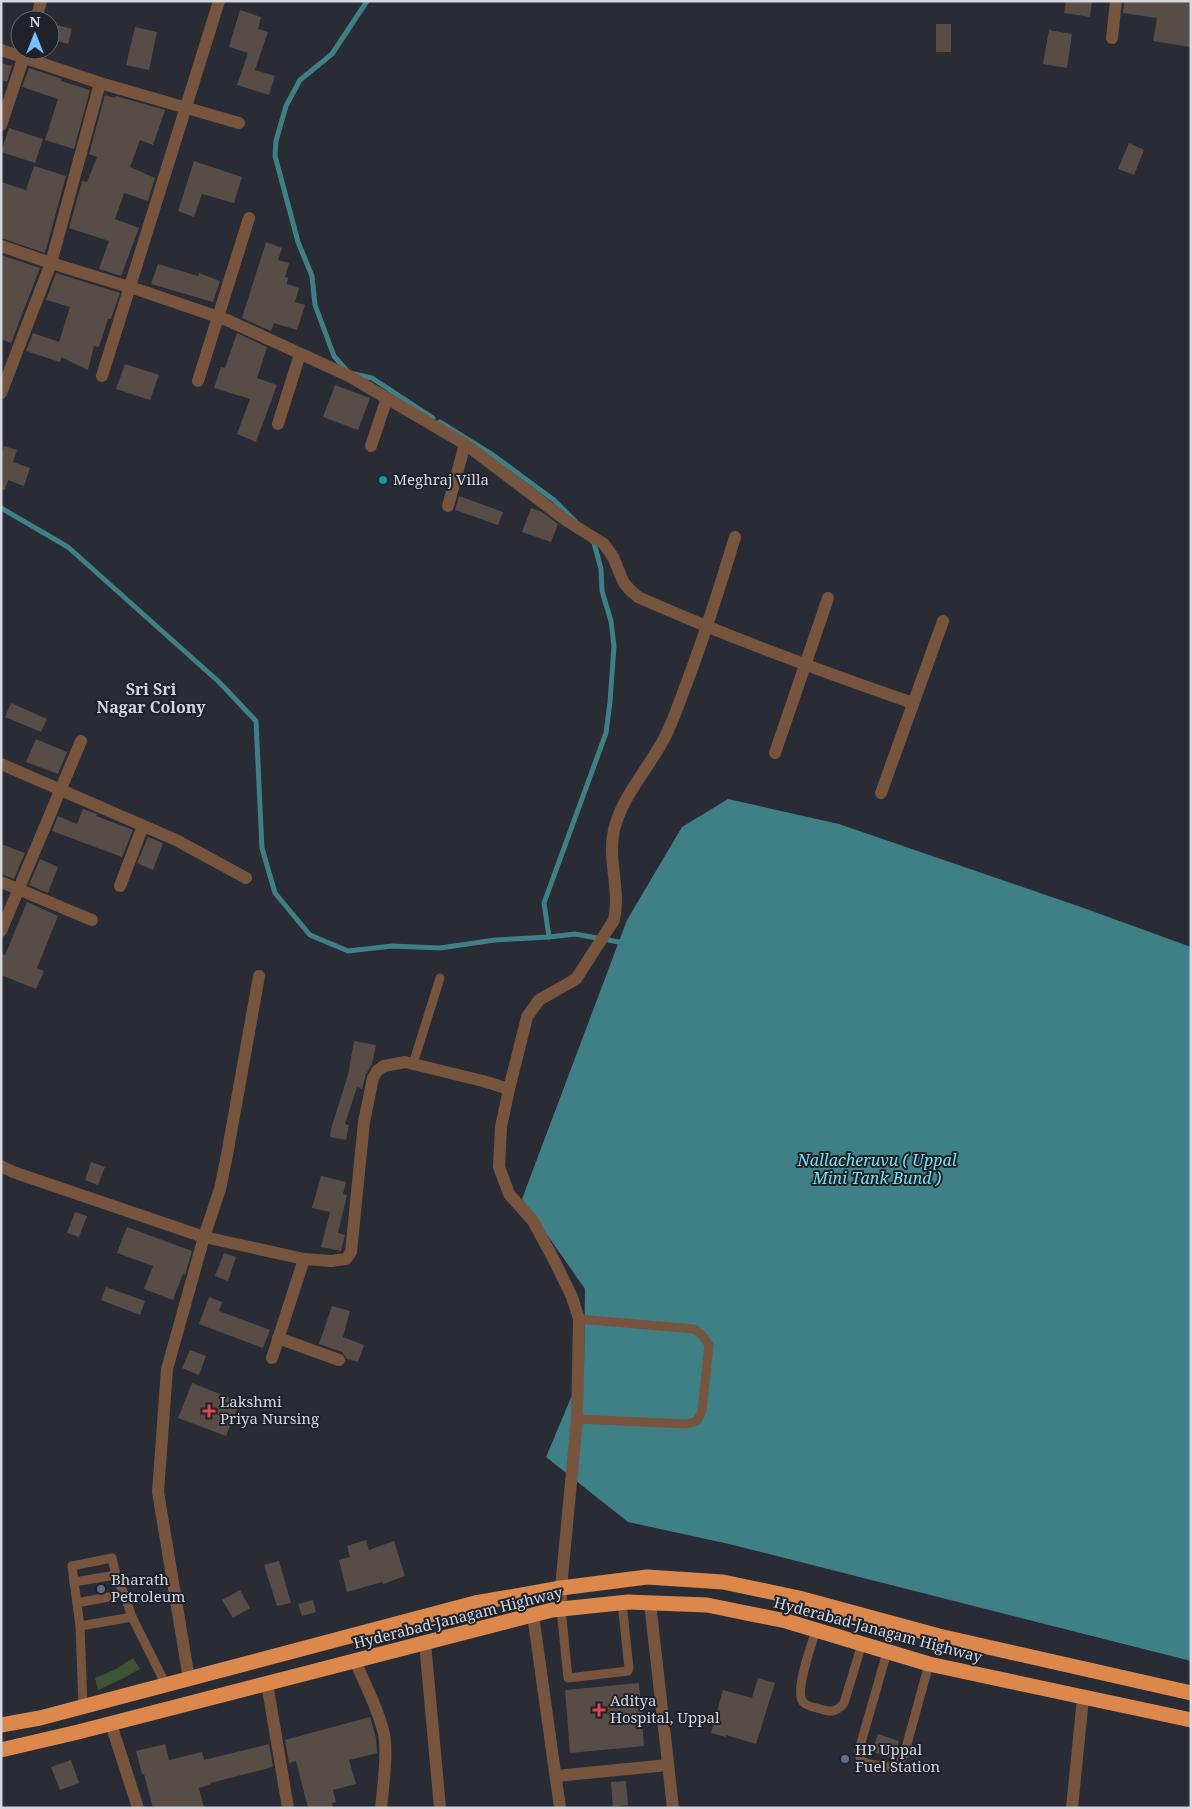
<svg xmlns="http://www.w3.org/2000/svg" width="1192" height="1809" viewBox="0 0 1192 1809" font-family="'Noto Serif',serif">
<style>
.green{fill:#3e5333}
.water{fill:#3e8086}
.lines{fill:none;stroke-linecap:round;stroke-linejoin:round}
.stream{stroke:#3e8086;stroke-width:5}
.building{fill:#574d46}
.lane{stroke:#76543d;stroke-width:9}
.street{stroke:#76543d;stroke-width:12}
.highway{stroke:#dc884c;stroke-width:15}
.culture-dot{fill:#0f9aa8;stroke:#1f212b;stroke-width:2}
.health-dot{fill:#e0444e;stroke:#1f212b;stroke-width:2}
.service-dot{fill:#5c6f8a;stroke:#1f212b;stroke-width:2}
.labels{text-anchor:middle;stroke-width:4;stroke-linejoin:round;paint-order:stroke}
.poi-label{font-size:15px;fill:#d5d7dd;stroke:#1f212b;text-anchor:start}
.street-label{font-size:15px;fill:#d5d7dd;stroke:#1f212b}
.neighbourhood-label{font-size:16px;font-weight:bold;fill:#d5d7dd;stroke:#1f212b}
.water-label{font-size:16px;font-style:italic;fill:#79e1ea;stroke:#1f212b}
</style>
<rect width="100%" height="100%" fill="#292b35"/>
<polygon class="green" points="133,1658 140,1669 122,1679 98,1690 95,1678 116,1669"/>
<polygon class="water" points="728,799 839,824 1078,906 1191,947 1191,1661 729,1544 628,1522 546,1457 584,1367 585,1289 522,1199 627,920 682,827"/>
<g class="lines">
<g class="stream">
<polyline points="347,371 334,356 315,305 312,276 298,242 285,193 275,156 276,141 286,106 300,80 332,54 367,1"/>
<polyline points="354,374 372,378 433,418"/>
<polyline points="440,422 490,453 554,500 576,522"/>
<polyline points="1,508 68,547 219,682 256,721 262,848 275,893 310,935 348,951 392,946 440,948 495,940 549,937"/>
<polyline points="591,540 594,543 601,569 602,591 611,621 614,646 610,702 606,733 544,903 549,937 575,934 619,942"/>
</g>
</g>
<g class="building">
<polygon points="1066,1 1092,1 1090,17 1064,13"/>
<polygon points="1124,1 1191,1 1190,47 1153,41 1157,18 1123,13"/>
<polygon points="240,10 261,17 258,29 268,32 255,70 275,76 269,95 237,85 248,53 229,47"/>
<rect x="936" y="24" width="15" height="28"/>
<polygon points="57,25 72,29 68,44 54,40"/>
<polygon points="135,27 157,32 149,70 126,65"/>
<polygon points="1049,30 1072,34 1067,68 1043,64"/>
<polygon points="1,63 12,66 7,82 1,80"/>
<polygon points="29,68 62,79 61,81 90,90 74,149 45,140 58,99 22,87"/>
<polygon points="105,95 115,98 116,96 165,110 153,145 140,140 130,167 155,178 148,201 124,193 115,219 139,228 121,276 99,269 109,241 69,228 82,181 87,182 97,157 89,154"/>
<polygon points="9,128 43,139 35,163 1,152"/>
<polygon points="1129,143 1144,150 1134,175 1118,169"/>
<polygon points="194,161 242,177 234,203 202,194 194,217 178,211"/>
<polygon points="34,166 66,176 45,253 1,238 1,182 26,190"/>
<polygon points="266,242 282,248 278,260 289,263 285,277 288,278 287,284 299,288 295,302 305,305 297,330 274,323 271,331 242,318"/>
<polygon points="1,255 40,268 11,343 1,339"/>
<polygon points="158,264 198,276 199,273 220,281 213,302 151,284"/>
<polygon points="56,273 120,293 111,319 108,319 99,347 94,346 88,370 61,357 60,362 26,351 33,333 59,342 70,307 46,300"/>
<polygon points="237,333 267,347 257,378 277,385 256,442 237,434 250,399 214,388 221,367 225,368"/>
<polygon points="125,364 159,375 150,400 116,389"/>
<polygon points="335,385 370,398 358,430 323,417"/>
<polygon points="4,446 17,450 13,462 30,468 24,486 8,480 5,490 1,489 1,454"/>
<polygon points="459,496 503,512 498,525 455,510"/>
<polygon points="531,508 542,512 558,524 551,542 522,532"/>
<polygon points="11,703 47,719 41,732 5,717"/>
<polygon points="36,739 67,752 58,774 26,762"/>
<polygon points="83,809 97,814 96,816 133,830 122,857 52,831 58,816 77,824"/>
<polygon points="148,837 163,843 153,870 137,863"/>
<polygon points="1,844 25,853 14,879 1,874"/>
<polygon points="40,859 58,867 48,893 29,885"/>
<polygon points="27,902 58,916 37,968 44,971 36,989 1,975 1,954 5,955"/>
<polygon points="354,1041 376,1045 372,1064 366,1074 362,1089 357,1087 345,1124 349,1125 346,1140 330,1137 331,1129 348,1075"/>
<polygon points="91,1162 105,1167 98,1185 85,1180"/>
<polygon points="321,1176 346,1182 343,1194 347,1195 338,1233 345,1235 341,1251 321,1247 330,1212 312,1208"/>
<polygon points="75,1212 87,1216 79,1237 67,1233"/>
<polygon points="127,1227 192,1251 185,1275 183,1274 173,1300 144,1289 153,1266 117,1253"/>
<polygon points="224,1253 236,1257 228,1281 215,1276"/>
<polygon points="106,1287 145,1301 140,1315 101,1300"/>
<polygon points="209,1297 222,1302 219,1311 270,1330 263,1348 199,1324"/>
<polygon points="332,1306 350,1311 343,1337 364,1345 358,1362 347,1359 342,1352 319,1344"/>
<polygon points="190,1350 206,1356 199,1375 182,1368"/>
<polygon points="192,1383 240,1402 226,1436 178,1418"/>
<polygon points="366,1540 369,1550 394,1541 405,1576 383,1584 382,1582 347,1592 339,1560 350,1557 347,1546"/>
<polygon points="279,1561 291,1603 277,1606 264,1565"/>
<polygon points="240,1590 250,1608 233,1618 222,1600"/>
<polygon points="313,1600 316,1612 302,1616 298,1604"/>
<polygon points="758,1678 775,1683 756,1744 726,1735 726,1737 711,1733 723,1690 752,1698"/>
<polygon points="639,1683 644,1746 570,1753 565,1690"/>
<polygon points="370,1717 376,1738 377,1753 349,1760 356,1784 333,1790 336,1802 332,1803 333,1808 308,1808 296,1761 289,1763 285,1740"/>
<polygon points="878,1734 899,1741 893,1759 872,1751"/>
<polygon points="165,1744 169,1760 202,1752 204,1760 269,1744 273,1767 210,1783 211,1784 199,1788 204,1808 153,1808 144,1774 142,1774 136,1751"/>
<polygon points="71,1760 79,1783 60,1790 51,1767"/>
<polygon points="626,1781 628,1805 613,1807 611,1782"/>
</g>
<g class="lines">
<g class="lane">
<polyline points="413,1064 440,978"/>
<polyline points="577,1419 687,1424 697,1421 702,1411 709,1345 702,1335 694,1329 579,1319"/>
<polyline points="74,1582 72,1566 112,1558 116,1575"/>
<polyline points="77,1603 74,1582 116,1575 124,1594"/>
<polyline points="561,1609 568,1678 628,1671 629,1668 622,1603"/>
<polyline points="80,1626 77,1603 124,1594 132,1617"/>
<path d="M816,1630C812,1644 794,1691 803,1702C807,1707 818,1708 824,1710C833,1713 839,1710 844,1703L862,1644"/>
<path d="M887,1652L859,1750C859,1754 859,1759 862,1761C867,1764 889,1768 894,1767C899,1765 901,1760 904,1755L929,1664"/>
<polyline points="83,1707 80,1626 132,1617 166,1685"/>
</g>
<g class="street">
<polyline points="36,20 41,1"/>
<polyline points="1112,38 1116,1"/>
<polyline points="1,50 100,83 239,123"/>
<polyline points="1,125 26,50"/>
<path d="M1,246L51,263L142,291L227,320L349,376L465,444L567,521L604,544L613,557L624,583L630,590L638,597C728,637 820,671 913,703"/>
<polyline points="102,376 219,1"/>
<polyline points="198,381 249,218"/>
<polyline points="1,393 51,263 100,83"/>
<polyline points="278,424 300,354"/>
<polyline points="371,446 387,398"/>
<polyline points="448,506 465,444"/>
<polyline points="775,753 828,598"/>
<polyline points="1,764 176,840 246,878"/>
<polyline points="881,793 943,621"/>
<polyline points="1,882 92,920"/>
<polyline points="120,886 143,826"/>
<polyline points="1,931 81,741"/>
<polyline points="509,1089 501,1127 499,1167 509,1194 533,1221 554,1260 572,1297 579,1319 577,1419 561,1588 561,1609"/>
<path d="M1,1166L13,1172L204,1237L304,1259L331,1261L346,1259L351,1252L364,1122L373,1078L377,1071L384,1066L405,1062L483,1081L509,1089L527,1017L539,1000L576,979L614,920C621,890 607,860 614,830C622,796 649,768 665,737C675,717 682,695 690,674C707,629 721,583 735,537"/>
<polyline points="278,1338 339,1360"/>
<polyline points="272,1358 304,1259"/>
<polyline points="650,1603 673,1808"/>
<polyline points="533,1615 560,1808"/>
<polyline points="425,1643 440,1808"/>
<path d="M355,1661C364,1682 383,1719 385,1741C387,1763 383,1786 381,1808"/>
<polyline points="189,1679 158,1492 167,1369 204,1237 220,1189 227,1155 259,976"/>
<polyline points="267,1683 288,1808"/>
<polyline points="111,1724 138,1808"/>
<polyline points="556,1776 668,1765"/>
<polyline points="1072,1808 1083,1698"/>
</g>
<g class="highway">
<polyline points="1,1725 40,1718 475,1603 561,1588 647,1577 723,1582 799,1598 939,1636 1191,1693"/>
<polyline points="1,1750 78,1732 552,1610 628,1602 707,1605 786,1621 929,1664 1191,1720"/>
</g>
</g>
<circle class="culture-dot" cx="383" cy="480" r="5"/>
<g class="health-dot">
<path d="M206.5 1403.5h5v5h5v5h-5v5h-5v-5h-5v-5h5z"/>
<path d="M596.5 1702.5h5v5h5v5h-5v5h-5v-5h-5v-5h5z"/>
</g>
<g class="service-dot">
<circle cx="101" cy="1589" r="5"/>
<circle cx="845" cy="1759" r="5"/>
</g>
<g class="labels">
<g class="poi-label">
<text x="393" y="485">Meghraj Villa</text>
<text x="220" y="1407">Lakshmi<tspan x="220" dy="17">Priya Nursing</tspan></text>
<text x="111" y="1585">Bharath<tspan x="111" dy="17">Petroleum</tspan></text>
<text x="610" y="1706">Aditya<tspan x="610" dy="17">Hospital, Uppal</tspan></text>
<text x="855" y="1755">HP Uppal<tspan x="855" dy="17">Fuel Station</tspan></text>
</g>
<g class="street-label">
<text transform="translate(458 1618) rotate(-14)" y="5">Hyderabad-Janagam Highway</text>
<text transform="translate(878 1630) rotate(15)" y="5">Hyderabad-Janagam Highway</text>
</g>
<g class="neighbourhood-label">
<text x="151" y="695">Sri Sri<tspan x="151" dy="18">Nagar Colony</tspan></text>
</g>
<g class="water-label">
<text x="877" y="1166">Nallacheruvu ( Uppal<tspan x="877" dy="18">Mini Tank Bund )</tspan></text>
</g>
</g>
<rect width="1192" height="1809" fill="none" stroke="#d5d7dd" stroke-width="5"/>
<g transform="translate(35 35)"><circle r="24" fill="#1f212b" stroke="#686a72"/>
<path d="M0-4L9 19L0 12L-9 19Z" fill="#7dbef9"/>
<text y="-8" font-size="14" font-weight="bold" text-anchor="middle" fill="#d5d7dd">N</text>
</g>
</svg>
